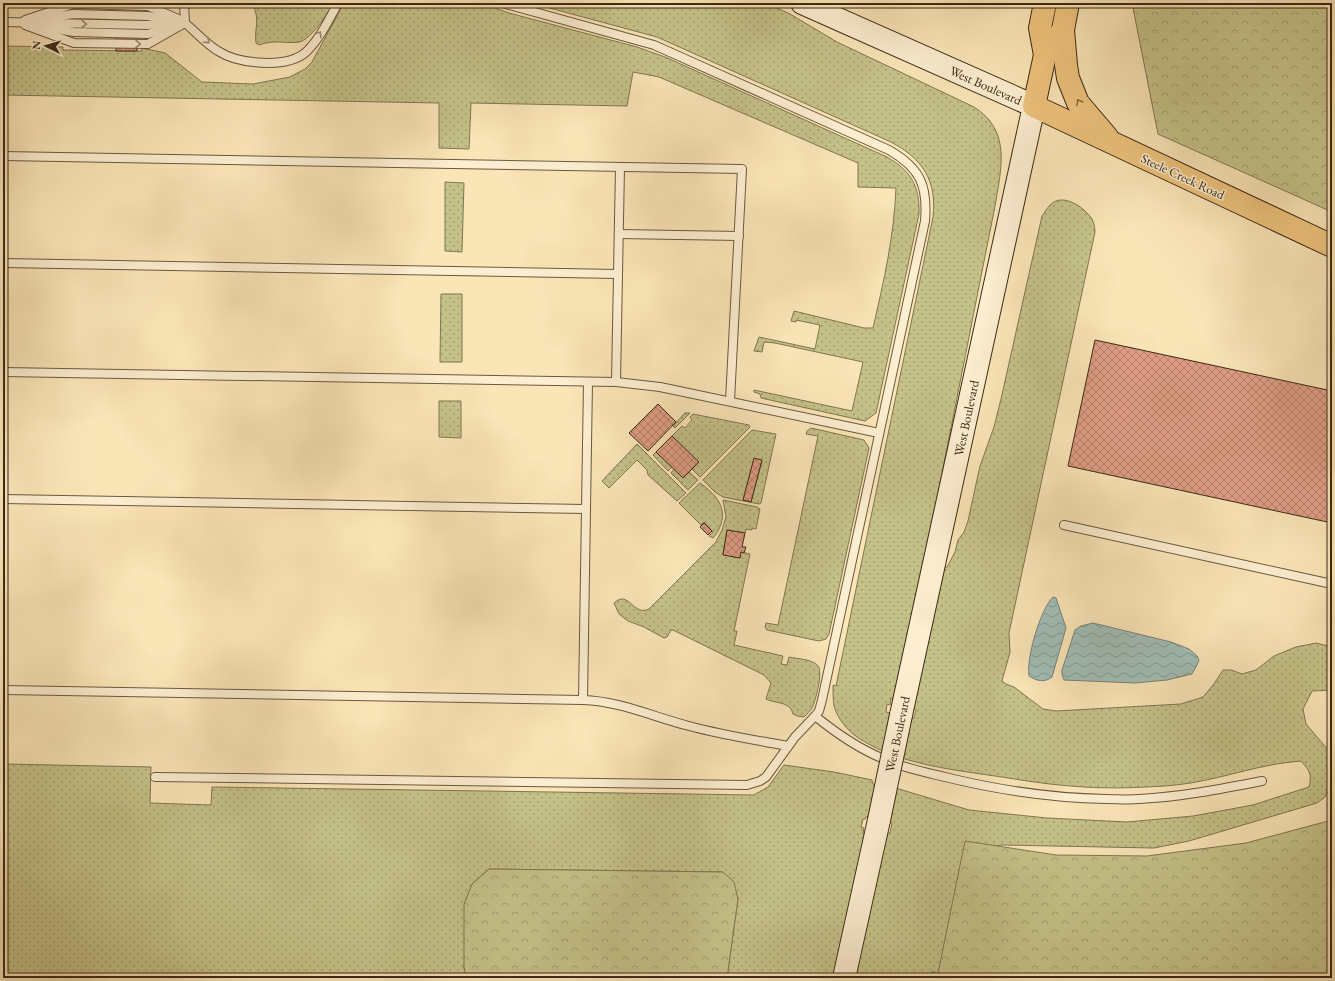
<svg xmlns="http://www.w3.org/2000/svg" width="1335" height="981" viewBox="0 0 1335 981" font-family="'EB Garamond',serif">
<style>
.grass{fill:url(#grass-dots);stroke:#807650;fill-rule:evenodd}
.forest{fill:url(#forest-crowns);stroke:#807650}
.water{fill:url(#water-waves);stroke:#788276}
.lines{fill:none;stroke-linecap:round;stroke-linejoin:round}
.stream{stroke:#788276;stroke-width:4}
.building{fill:url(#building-cross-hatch);stroke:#3b2916}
.lane-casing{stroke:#6b583e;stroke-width:10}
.secondary-casing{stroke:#3b2916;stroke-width:24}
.primary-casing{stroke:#3b2916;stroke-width:24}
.lane{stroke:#fceed0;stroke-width:8}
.secondary{stroke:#fceed0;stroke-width:22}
.primary{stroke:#edc27c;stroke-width:22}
.secondary-bridge-casing{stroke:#3b2916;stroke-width:24;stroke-linecap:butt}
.secondary-bridge{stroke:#fceed0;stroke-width:22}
.oneway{stroke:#9c8c73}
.oneway2{stroke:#8b6e44}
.labels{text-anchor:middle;stroke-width:3;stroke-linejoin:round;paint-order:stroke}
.street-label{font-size:13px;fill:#3b2916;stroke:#fceed0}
</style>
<defs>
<pattern id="grass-dots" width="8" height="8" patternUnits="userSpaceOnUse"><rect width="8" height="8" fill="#c5c289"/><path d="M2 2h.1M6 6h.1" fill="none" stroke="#a19e6f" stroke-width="1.8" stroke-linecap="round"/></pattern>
<pattern id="forest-crowns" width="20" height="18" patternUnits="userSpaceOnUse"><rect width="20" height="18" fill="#c5c289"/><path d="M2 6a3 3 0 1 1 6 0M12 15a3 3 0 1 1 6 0" fill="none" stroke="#a19e6f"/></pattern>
<pattern id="water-waves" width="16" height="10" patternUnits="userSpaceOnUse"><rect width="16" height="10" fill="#a0bdb6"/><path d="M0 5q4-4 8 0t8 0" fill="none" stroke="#849a93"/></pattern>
<pattern id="building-cross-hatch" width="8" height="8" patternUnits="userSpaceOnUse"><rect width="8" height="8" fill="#df9d85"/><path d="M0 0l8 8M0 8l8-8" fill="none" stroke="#b6806c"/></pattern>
</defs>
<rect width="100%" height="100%" fill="#fae5b7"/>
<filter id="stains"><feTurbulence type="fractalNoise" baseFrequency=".005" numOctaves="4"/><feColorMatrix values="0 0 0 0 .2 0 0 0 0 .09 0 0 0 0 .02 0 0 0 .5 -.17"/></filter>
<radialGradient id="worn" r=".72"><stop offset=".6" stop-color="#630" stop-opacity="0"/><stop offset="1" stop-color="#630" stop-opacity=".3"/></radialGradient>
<g class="grass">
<path d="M252,3H332L329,7L331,8C325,17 310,40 299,42C285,44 275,39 259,45L256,43C254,26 261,21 252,3Z"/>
<path d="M344,3H481L509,13L637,47L665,57L887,157C911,171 920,186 919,214L876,413L865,421L761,398L760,394L754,392V390L852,411L863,362L775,343L764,342L762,352L754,351L759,337L815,349L820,325L796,320V322L791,321L794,311L864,328H873C884,280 894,237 896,188L858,187V163L659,77L633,72L627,106L471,103L469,149L439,148V103L3,95V46L63,47V50L142,51V48L165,53L202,82L253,84L290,77L305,69L312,62Z"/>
<path d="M531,3H766L790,14L837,42L974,107C1012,131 1001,169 995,206L906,655L894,699L891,698L890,705L887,704L886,712L914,718L916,710L913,709L943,568L947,567L955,552L958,540L964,532L968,521L980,466L994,427L1001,399L1042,216C1045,212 1047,208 1050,205C1063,192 1084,207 1092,219C1094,223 1095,228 1095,232L1009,633L1010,652L1002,681L1006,684L1014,687L1043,709L1056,711L1181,704L1203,697L1214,684L1223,670H1231L1242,674L1256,670L1274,656L1296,647L1316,643L1332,647V690L1312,691L1303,709L1306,724L1329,751L1332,775L1325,797L1317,803L1189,841L1154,848L1002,845L974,849L966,978H853L887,833H890L892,823L866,817L865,819H863L861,827L864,828L863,834L866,835L836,978H727L738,899L723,872L489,869L472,884L464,967L466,978H3V764L151,767L150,803L211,805L212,787L754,795L768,787L784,765L834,772L872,780L873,784L899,789L969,810L1047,818L1127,822L1193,816L1253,805L1309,787C1312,774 1310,771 1301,761C1291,762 1281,763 1271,765C1235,772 1201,784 1164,786C1133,788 1102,789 1071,786C1041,784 1011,778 981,774C940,768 892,761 857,737C848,731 837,718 834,706C833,700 833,692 833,685L836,686L933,217C937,181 923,159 891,142L657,37Z"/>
<polygon points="445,182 464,183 462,252 445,251"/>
<polygon points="441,294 462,294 462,362 440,362"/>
<polygon points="439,401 461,401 461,438 439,437"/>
<polygon points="685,413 690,413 675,428 673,426"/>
<polygon points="693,414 749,425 750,427 700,477 692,469 698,462 672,436 682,426 685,428 692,420 690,417"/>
<polygon points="811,428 864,440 869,448 829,634 826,639 819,641 767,630 765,627 766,623 778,625 818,436 806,434 807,431"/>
<path d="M752,430L776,434L761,503L759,504L723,497L715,492L703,480ZM754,459L762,461L751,502L743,500Z"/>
<polygon points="637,444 686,493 677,501 648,475 647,470 637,460 609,488 602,481"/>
<polygon points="656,452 672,467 668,471 653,455"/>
<polygon points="674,469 683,478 689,472 698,480 688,490 671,473"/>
<path d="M700,483C714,493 727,506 721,524C719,529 717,534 713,538L709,536L713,532L704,522L701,525L679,503Z"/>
<path d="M723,500L757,507L760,509L756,529L752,528V530L746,529L745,533L727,530L723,554L739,558L741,552L750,554L734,631H737L734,645L783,656L781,664L787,665L789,657C797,659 813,659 818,666C823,672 816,700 812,708C810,711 807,714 804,717L797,716L793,714C790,701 776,704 766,699L771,683L764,675L673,630H671L667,637L664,638L644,627L628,621L619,614L614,603C629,589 633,617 649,609L716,542L722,530L726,517Z"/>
</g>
<g class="forest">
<polygon points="1132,3 1332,3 1332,212 1158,134"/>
<polygon points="1332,820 1332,978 937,978 965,841 1056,855 1147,856 1246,843"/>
<polygon points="489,869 723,872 734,882 738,899 727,978 466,978 464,967 464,904 472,884"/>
</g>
<g class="water">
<path d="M1053,597L1056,598L1066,628L1052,677C1044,683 1037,681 1029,676C1026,659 1040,610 1053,597Z"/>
<polygon points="1093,623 1171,642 1189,649 1197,656 1199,660 1197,665 1192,674 1167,680 1135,683 1064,680 1062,675 1062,670 1075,630 1081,626"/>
</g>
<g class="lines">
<polyline class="stream" points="933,973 938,978"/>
</g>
<g class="building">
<polygon points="116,3 138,3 137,51 116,51"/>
<polygon points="1095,340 1332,391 1332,523 1068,466"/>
<polygon points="658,404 676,422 648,451 629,433"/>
<polygon points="672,436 699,462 683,478 656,452"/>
<polygon points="754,458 762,460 751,502 743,500"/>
<polygon points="704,523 712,531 708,535 700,527"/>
<polygon points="727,530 745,533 742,547 746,547 744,553 741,552 740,558 723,555"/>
</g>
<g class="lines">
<g class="lane-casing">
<g id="lane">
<polyline points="184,3 185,23"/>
<polyline points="41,19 73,14 148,16 171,20"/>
<polyline points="25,20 73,4 148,6 183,21"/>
<path d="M3,22L147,25L185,23C196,32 206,44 218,51C238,64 287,69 306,52C320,39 329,19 338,3"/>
<polyline points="25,25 74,43 148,44 183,24"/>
<polyline points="44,27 74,32 148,34 169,27"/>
<polyline points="3,156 742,169 730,401"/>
<polyline points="619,234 739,236"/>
<polyline points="3,263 618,274"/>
<polyline points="3,372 616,382 620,167"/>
<polyline points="616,382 660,387 879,433"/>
<polyline points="3,499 586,509"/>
<polyline points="1064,525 1332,584"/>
<polyline points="3,690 583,700 588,382"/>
<path d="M583,700C619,701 654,717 689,726C722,735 755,740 788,746"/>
<path d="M815,716C836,733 859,749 884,759C903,768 924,772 945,777C998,790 1051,798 1106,799C1117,799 1128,800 1139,799C1180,797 1221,789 1262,781"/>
<path d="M155,777L747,785L760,781L766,777L795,737L815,716L819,711L822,700L925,221C928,185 920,168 889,150L654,45L502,3"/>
</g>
</g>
<g class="secondary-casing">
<g id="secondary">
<polyline points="802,3 1034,106 901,715"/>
<polyline points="844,978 879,820"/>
</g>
</g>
<g class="primary-casing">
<g id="primary">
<polyline points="1045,3 1040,28 1045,55 1034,106 1332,246"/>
<polyline points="1063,30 1066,65 1068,78 1078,103 1107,137"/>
<polyline points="1055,41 1063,30 1068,3"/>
</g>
</g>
<use href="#lane" class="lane"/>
<use href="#secondary" class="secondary"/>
<use href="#primary" class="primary"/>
<g class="secondary-bridge-casing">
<polyline id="secondary-bridge" points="879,820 901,715"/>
</g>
<use href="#secondary-bridge" class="secondary-bridge"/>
</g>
<defs><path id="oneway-chevron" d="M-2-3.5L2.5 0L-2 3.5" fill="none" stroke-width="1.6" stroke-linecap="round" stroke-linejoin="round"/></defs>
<g class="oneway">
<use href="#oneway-chevron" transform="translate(84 24) rotate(1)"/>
<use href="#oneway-chevron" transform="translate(319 34) rotate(-57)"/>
<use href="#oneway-chevron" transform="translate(207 41) rotate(42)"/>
<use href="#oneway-chevron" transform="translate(138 44) rotate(1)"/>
</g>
<use class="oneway2" href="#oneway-chevron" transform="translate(1079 102) rotate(-121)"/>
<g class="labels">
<g class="street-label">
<text transform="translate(986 85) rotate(24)" y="5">West Boulevard</text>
<text transform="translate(1183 176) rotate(25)" y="5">Steele Creek Road</text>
<text transform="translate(966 418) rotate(-78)" y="5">West Boulevard</text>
<text transform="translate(897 734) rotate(-78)" y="5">West Boulevard</text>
</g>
</g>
<rect width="1335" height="981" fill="none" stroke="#fae5b7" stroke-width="16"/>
<rect x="4" y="4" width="1327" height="973" fill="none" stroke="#3b2916" stroke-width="2"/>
<rect x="8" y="8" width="1319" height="965" fill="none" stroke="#3b2916"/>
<g transform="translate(46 46) rotate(275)" stroke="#fceed0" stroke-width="3" paint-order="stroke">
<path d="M0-3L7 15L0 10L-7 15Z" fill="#3b2916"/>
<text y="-6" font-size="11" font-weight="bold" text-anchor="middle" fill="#3b2916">N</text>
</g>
<rect width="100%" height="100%" filter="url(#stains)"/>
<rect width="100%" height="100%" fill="url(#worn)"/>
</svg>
